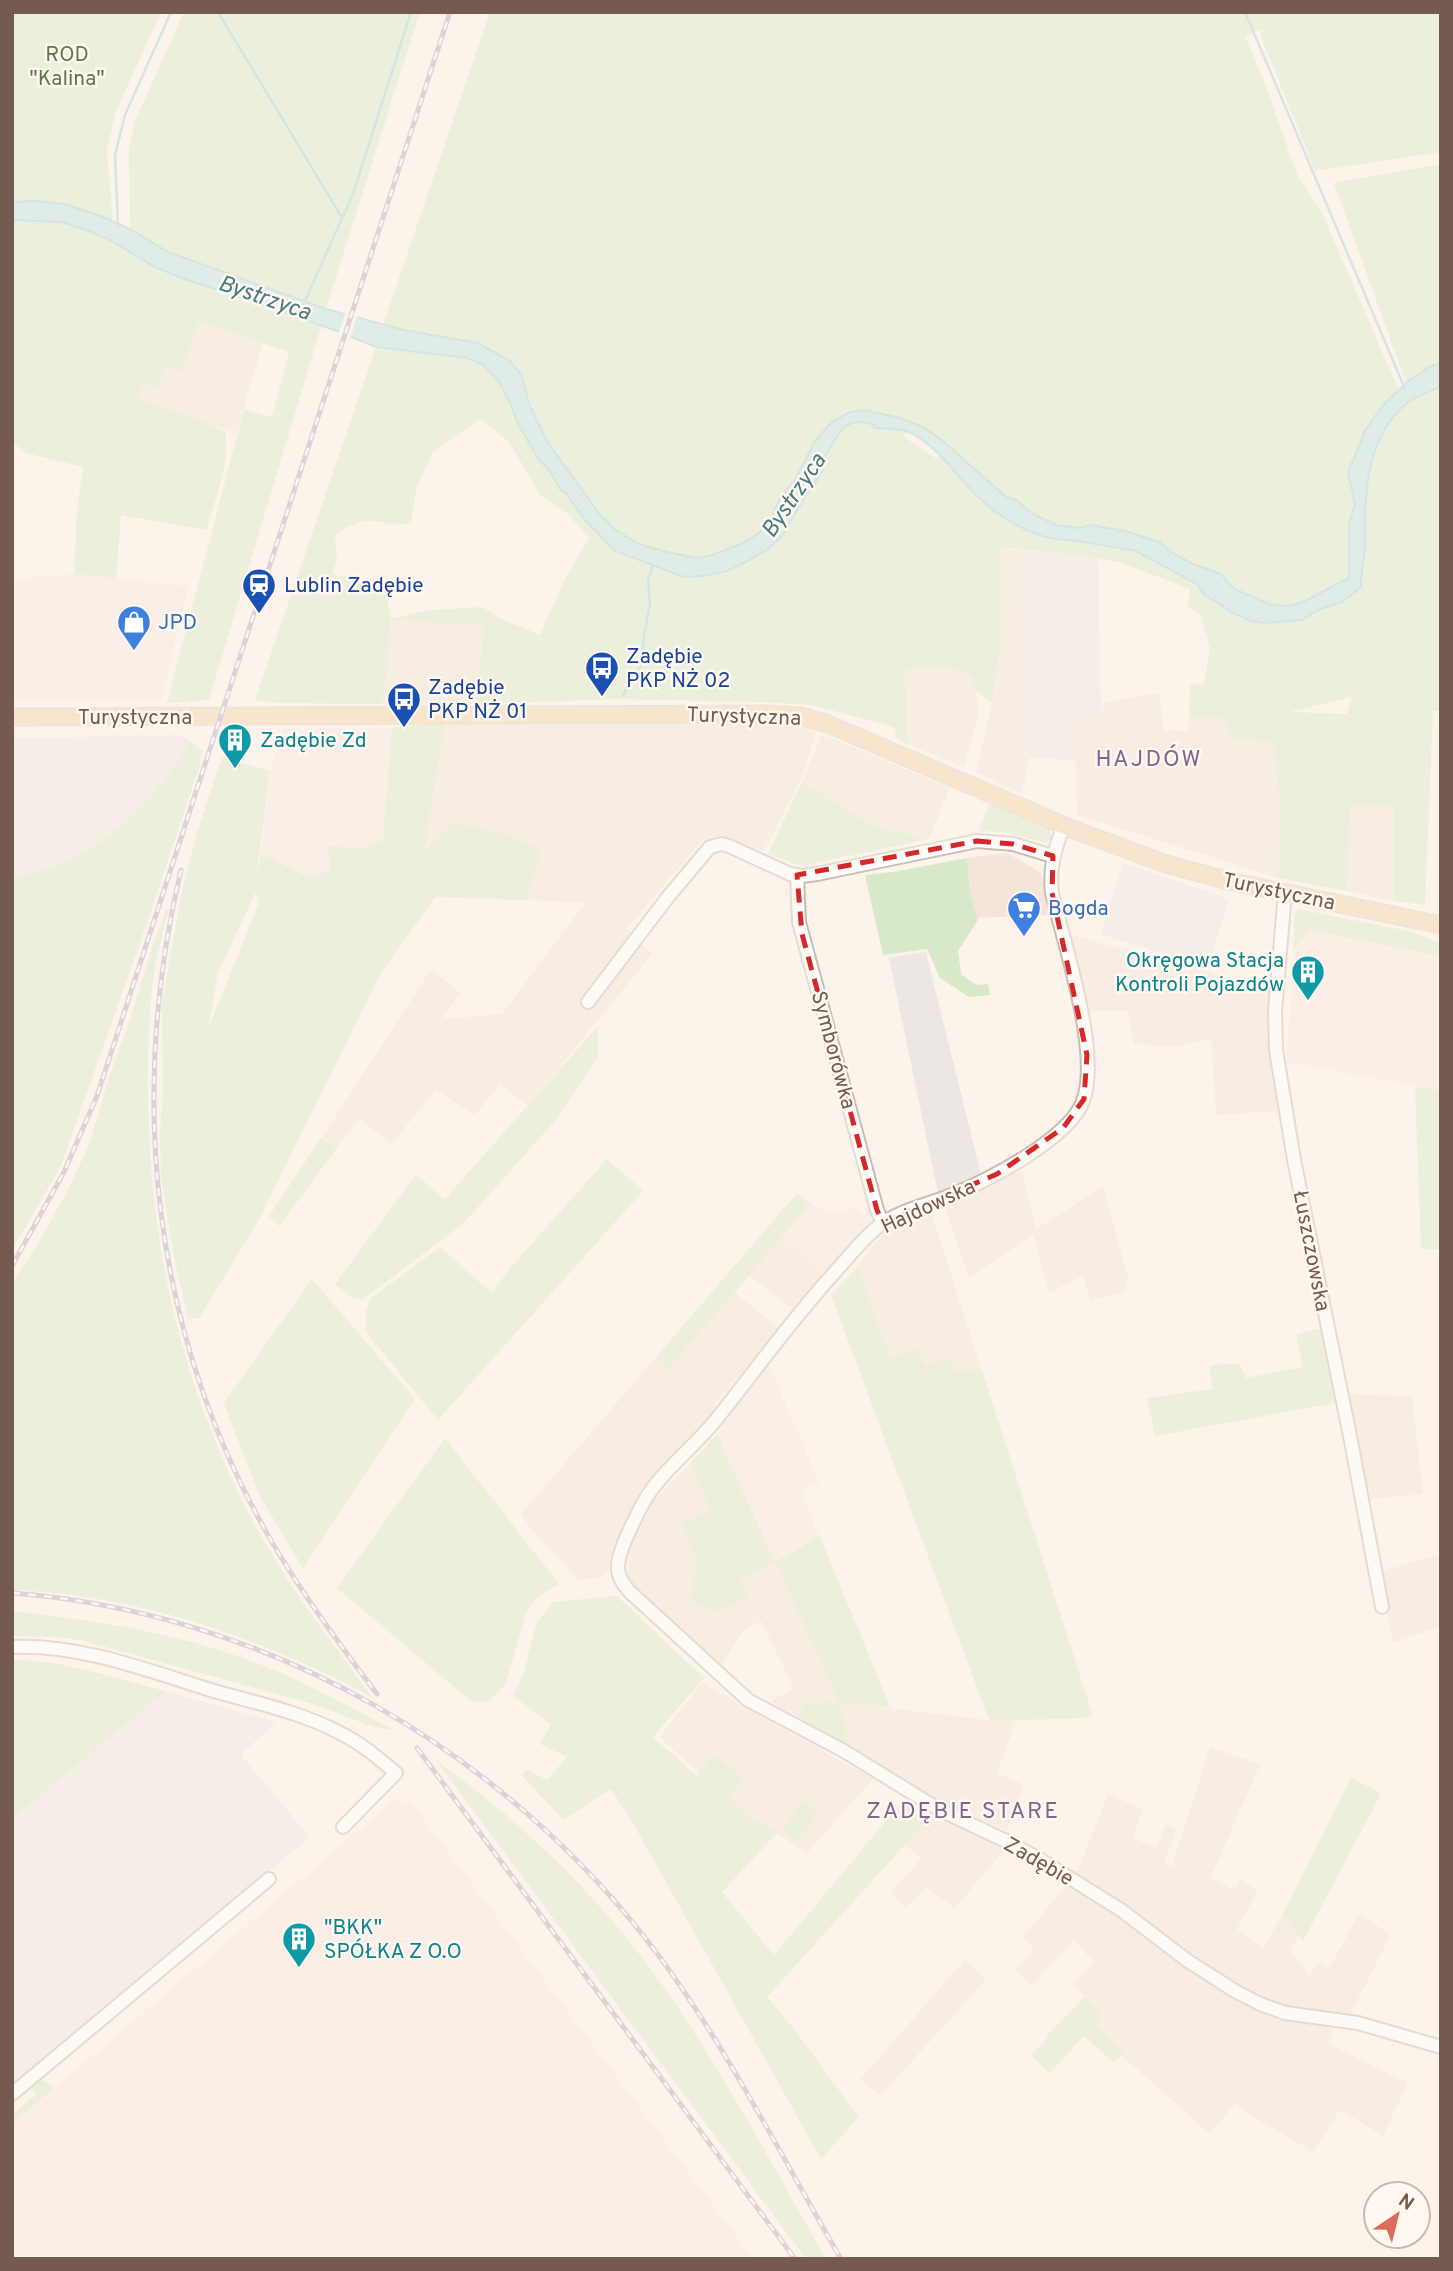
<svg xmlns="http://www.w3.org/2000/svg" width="1453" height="2271" viewBox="0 0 1453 2271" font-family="Overpass,sans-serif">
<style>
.residential{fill:#f3e5d9}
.commercial{fill:#fbe6df}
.industrial{fill:#ede7e3}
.green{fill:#d8e9c9;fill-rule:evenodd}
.water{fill:#bfe2e5;stroke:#a6d2d6;stroke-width:2}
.pier{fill:#fcf4eb}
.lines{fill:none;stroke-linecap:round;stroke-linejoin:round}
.stream{stroke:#a6d2d6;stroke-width:2.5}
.minor-casing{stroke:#cdbbb1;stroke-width:16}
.major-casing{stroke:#d8d1ce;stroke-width:19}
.minor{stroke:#fff;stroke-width:12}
.major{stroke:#f5d3a8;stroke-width:16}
.rail-casing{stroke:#b6a8c6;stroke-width:5}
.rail{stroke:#fef8f1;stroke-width:2.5;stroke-dasharray:8;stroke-linecap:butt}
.marked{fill:none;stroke:#d62828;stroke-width:5;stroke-dasharray:14 9;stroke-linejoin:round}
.labels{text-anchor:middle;stroke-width:5;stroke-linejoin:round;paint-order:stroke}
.park-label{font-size:21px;fill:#5a7a47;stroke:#fef8f1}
.transit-label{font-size:21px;fill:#164399;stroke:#fef8f1;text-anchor:start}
.shop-label{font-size:21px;fill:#366cbe;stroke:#fef8f1;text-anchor:start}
.street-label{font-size:21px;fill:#755a4f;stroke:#fef8f1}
.culture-label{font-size:21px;fill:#0d838f;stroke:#fef8f1;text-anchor:start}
.water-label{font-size:23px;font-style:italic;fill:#467b80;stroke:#fef8f1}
.neighbourhood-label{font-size:23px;letter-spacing:2px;fill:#806691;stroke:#fef8f1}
</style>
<rect width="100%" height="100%" fill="#fcf4eb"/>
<g class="residential">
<polygon points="199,320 263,343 236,434 139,399 144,384 166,366 181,371"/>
<polygon points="999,547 1017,550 1029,758 1022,794 976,772 994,694 1000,652"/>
<polygon points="391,619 484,625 479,704 380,704 385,688"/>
<polygon points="946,667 973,676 979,713 964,767 907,744 904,669"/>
<polygon points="1159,693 1164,730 1188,731 1189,718 1226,718 1229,739 1274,742 1280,806 1278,878 1077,815 1074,717 1101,715 1105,702"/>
<polygon points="782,723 817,731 800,781 764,851 722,835 703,840 627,928 652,954 528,1106 500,1084 475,1115 435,1090 392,1144 359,1119 337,1148 321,1139 431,969 461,993 441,1019 502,1014 585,903 526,900 541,850 425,850 442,725"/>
<polygon points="822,734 950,788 929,839 873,826 802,782"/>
<polygon points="1351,804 1395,807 1394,901 1346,891"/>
<polygon points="1005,853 1013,856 1041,873 1051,915 977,918 970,894 967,858"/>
<polygon points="1071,935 1268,988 1268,1037 1278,1111 1216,1115 1211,1039 1176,1047 1134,1044 1128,1011 1090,1011"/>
<polygon points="1022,1170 1036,1229 1103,1186 1128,1277 1126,1292 1090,1300 1083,1276 1049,1293 1033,1234 969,1278 944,1205"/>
<polygon points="931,1212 981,1367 956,1373 951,1357 924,1366 891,1359 858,1266 883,1233"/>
<polygon points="781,1236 827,1275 795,1311 749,1275"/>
<polygon points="735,1292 779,1329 714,1405 719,1410 651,1484 612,1566 601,1577 579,1580 534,1533 521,1514 656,1357 670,1368"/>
<polygon points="1344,1394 1412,1396 1423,1494 1359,1500"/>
<polygon points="690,1464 712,1511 682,1523 697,1562 749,1596 741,1578 775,1562 839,1702 989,1720 1017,1720 997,1773 1024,1785 1007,1831 942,1804 849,1746 839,1703 805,1703 796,1716 770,1701 794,1689 761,1621 743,1631 721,1667 626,1583 631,1546 653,1501"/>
<polygon points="1441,1554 1441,1626 1393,1643 1378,1572"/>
<polygon points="702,1683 873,1779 807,1853 745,1813 730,1798 743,1778 713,1756 700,1774 659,1737"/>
<polygon points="1210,1747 1260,1764 1211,1878 1235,1890 1240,1879 1258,1891 1237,1929 1263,1948 1282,1915 1298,1936 1291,1951 1309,1975 1318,1962 1329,1968 1359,1914 1391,1935 1350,2015 1335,2023 1330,2044 1408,2083 1383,2136 1340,2110 1313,2152 1242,2110 1237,2102 1210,2134 1122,2056 1124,2051 1095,2024 1103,2014 1072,1984 1094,1962 1074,1941 1031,1986 1015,1970 1034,1949 1022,1938 1077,1872 1108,1794 1143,1809 1133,1838 1157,1848 1165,1824 1177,1829 1164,1864 1172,1866"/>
<polygon points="932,1815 1006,1848 955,1908 926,1888 905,1908 891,1893 921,1858 905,1845"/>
<polygon points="965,1959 986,1980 881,2095 860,2080"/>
</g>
<g class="commercial">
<polygon points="74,574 189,586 161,701 12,701 12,579"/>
<polygon points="392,728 383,840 363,849 328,847 330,871 308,877 261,854 271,768 282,729"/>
<polygon points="1297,919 1441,949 1441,1090 1286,1062"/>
<polygon points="810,1204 825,1211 837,1214 857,1206 873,1225 827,1275 781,1236"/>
<polygon points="769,1357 772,1372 820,1484 801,1490 819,1536 775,1562 717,1434"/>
<polygon points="394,1800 412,1803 754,2259 17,2259 12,2253 12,2124"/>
</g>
<g class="industrial">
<polygon points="1017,550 1098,558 1101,715 1074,718 1076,760 1029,758"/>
<polygon points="181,735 190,741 176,765 145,803 110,837 69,860 35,874 12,878 12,738"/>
<polygon points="1123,863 1229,899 1208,968 1101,934"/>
<polygon points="926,952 981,1174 938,1193 889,958"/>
<polygon points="165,1691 276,1722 241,1755 310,1837 12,2084 12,1819"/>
</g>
<g class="green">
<path d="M12,12H161L116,111L107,150L113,222C83,206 46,201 12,202Z"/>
<polygon points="184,12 420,12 326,309 168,252 130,229 129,149 135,121"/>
<polygon points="490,12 1441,12 1441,152 1315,171 1260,34 1265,28 1245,36 1268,92 1297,174 1323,215 1399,391 1384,404 1366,429 1359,448 1350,490 1355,505 1349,523 1349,578 1303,602 1287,606 1272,605 1234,589 1220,574 1191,563 1172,553 1159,541 1125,531 1091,525 1080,528 1056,525 1033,514 1016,500 1006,497 943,441 923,427 863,410 802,463 795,480 779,500 768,524 759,533 743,543 710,556 696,558 681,556 637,543 614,529 548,443 525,392 463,340 383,325"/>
<polygon points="1441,164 1441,363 1429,367 1406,383 1334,183"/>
<path d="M12,220C47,219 81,223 112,241C132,252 151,265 173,274C221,295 272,311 321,327L209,700L167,703L244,409L272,417L289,352L199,321L181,372L166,367L158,389L144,384L139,399L198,419L225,432C231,460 215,502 206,530L121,515L116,578L74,574L77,511L83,467L26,453L12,442Z"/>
<path d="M376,347L467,358L482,364L498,380L511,405L518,424L539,460L550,471L560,489L566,493L584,519L615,551L684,577L702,576L727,571L746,562L768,549L782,536L808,492L814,485L823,459L834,444L835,438L845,426L853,422H866L908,431L904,437L937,459L941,455C973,491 1019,545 1073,539L1136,551L1197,584L1216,602L1233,613L1285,621L1302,620L1318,610L1342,602L1357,589L1365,552L1366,480L1372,456L1387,426L1409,401L1430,393L1441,386V711H1433L1425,905L1394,901V807L1351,805L1346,891L1278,878L1280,806L1274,742L1229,739L1226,718H1189L1190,685L1204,684L1210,648L1201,616L1188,607L1190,589L1122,563L1098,558L999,547L1000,652L992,703L975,690L973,676L946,667L905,669L907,744L895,737L896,728L812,705L756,702L619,699L479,704L483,625L391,620L385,688L380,704L278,703L255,700ZM480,419L509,442L541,496L568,514L589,538L562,585L540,635L502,619L482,607L430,610L391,619L384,585L332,574L337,560L335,535C346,527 357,520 372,521C385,521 399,529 411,522L417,485L433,452ZM1352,697L1347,714L1292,712L1293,711Z"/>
<path d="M444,723L425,849L454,823L505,834L541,850L526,900L435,897L379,976L259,1220L199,1318L188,1319L175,1262L161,1179L160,1134L163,1091L162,1003L181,896L197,833L222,757L270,771L256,879L261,854L308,877L330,871L328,846L363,849L383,840L392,728ZM256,892L259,903L209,1026L218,972Z"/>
<path d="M190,741L202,750L199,768L140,943L61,1166L12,1251V878C92,865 150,809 190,741Z"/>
<polygon points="802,782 873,826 929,839 802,866 768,854"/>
<polygon points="990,803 1048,827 1053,839 1050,839 1046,843 1004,832 979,831"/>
<polygon points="967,858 970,894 978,920 958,951 961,974 976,985 988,984 990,995 969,997 940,978 927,949 883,955 865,875 893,872"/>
<path d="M166,909H169C164,928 159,947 155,966C149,1004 148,1045 148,1083C148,1243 180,1385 256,1527C289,1587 332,1643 373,1698C262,1638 139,1595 12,1590V1283L38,1244L70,1186L90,1142L109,1077L130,1020L152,947Z"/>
<polygon points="1298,909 1413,932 1441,944 1441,956 1310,930 1293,950 1295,912"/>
<polygon points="598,1026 598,1057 556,1120 462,1225 362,1300 352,1298 335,1284 416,1175 445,1199"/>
<polygon points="1415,1086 1441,1090 1441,1250 1421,1249"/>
<polygon points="321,1138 337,1148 279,1226 269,1216"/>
<polygon points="607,1159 643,1191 438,1420 366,1332 366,1311 371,1298 440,1247 492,1293 511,1267"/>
<polygon points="797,1193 810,1204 669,1369 656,1357"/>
<polygon points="858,1266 891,1359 917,1348 924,1366 951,1357 956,1373 981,1367 1093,1716 1071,1719 989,1720 831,1295"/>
<polygon points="312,1279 415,1399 303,1568 258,1493 224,1403"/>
<polygon points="1322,1328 1340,1402 1155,1436 1147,1398 1213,1389 1209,1365 1239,1364 1246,1378 1303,1367 1296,1334"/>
<polygon points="717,1434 775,1562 820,1536 890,1707 840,1703 849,1746 796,1716 805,1703 839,1702 775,1562 741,1578 749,1596 714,1613 690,1599 697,1562 681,1523 711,1511 690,1464"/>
<polygon points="445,1438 559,1584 536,1598 525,1615 506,1684 489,1701 472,1702 337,1588"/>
<polygon points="617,1596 704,1678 653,1737 697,1776 713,1755 744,1778 730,1798 745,1813 777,1833 722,1892 774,1955 904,1799 932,1815 767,1997 794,2029 859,2117 821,2159 634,1825 611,1789 564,1820 521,1775 527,1770 547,1780 567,1757 540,1744 551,1725 513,1696 524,1673 536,1624 553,1602"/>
<path d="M12,1611C99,1621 185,1634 267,1667C311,1685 354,1709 396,1731L374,1727L313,1704L84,1641L61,1637L12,1636Z"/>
<path d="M12,1660C65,1660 115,1678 165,1691L12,1819Z"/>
<path d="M435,1759C513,1816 586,1883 644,1960C714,2053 768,2158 826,2259H806Z"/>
<polygon points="1351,1777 1381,1794 1303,1941 1282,1915"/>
<polygon points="804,1800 819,1812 796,1842 781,1830"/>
<polygon points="1085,1997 1103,2014 1095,2024 1124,2051 1122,2056 1112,2061 1084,2036 1050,2073 1031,2056 1048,2037 1047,2035"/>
<polygon points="42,2080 55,2087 12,2124 12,2115 36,2094 32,2088"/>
</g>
<path class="water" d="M33,201L64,204L101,216L130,229L168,252L326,309L404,330L477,343L498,354L511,362L522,376L529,404L548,443L600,514L614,529L637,543L663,551L696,558L710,556L743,543L759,533L769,524L779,500L795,480L815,441L832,422L848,413L863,410L897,417L923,427L943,441L1006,497L1016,500L1033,514L1056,525L1080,528L1091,525L1125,531L1159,542L1172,553L1191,563L1221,574L1234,589L1272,605L1287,606L1303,602L1349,578V523L1355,505L1348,472L1366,429L1384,404L1406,383L1429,367L1441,363V386C1430,393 1416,395 1407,403C1363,440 1365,497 1365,549C1364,562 1360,574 1361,587L1342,602L1318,610L1302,620L1263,623L1251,621L1233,613L1204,594L1197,584L1136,551L1073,540C1041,543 999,518 977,496C959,478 931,439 906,431C897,428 884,429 874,428V425C842,413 838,438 823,459L824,467L814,485L808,492L782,536L768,549L746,562L727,571L702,576L684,577L615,551L584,519L566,493L560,489L550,471L539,460L518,424L511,405L498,380L482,364L467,358L376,347L337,331L182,278L155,267L110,240L89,231L62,222L12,220V202Z"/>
<polygon class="pier" points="346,311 358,314 349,341 338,335"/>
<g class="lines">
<g class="stream">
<polyline points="218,12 341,216"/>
<polyline points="1245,12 1405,389"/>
<polyline points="118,225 115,155 125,115 171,12"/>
<polyline points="305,301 353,194 411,12"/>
<polyline points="623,695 640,668 642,657 644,636 650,603 648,580 653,565"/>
</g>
<g class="minor-casing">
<g id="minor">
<path d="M1064,825C1055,848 1049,868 1052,893C1064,944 1101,1053 1083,1101C1069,1139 988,1180 952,1195C927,1205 900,1210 879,1226C862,1239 849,1257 835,1272C792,1319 755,1371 715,1421C692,1449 659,1473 642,1505C634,1521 617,1552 618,1569C618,1578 625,1586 630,1592L748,1700L844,1751L938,1809L1006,1841L1041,1860L1121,1910L1188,1961L1235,1991L1260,2004L1285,2013L1358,2023L1441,2047"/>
<polyline points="797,875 799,922 877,1210 883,1223"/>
<polyline points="1285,892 1275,1011 1276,1050 1294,1160 1351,1441 1382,1607"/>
<polyline points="588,1002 668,897 710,847 722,844 729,846 790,874 802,876 817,874 977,841 1013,844 1053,856"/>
<path d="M12,1647C81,1644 149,1671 214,1691C256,1703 301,1712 340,1733C361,1743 378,1758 396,1773L343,1827"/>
<polyline points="12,2094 269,1879"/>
</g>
</g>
<g class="major-casing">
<polyline id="major" points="12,717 767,714 800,716 828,724 1072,829 1166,864 1229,881 1441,925"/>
</g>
<use href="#minor" class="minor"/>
<use href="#major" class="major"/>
<g class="rail-casing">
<g id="rail">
<path d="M181,870C127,1099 152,1336 272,1542C303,1595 340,1645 377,1694"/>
<polyline points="12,1266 64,1172 97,1096 450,12"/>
<path d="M12,1593C268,1613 506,1751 659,1956C727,2048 783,2159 841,2259"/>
<polyline points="417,1748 795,2259"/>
</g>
</g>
<use href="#rail" class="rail"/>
</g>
<path d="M0 0H1453V2271H0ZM977,841L1013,844L1053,856L1052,893L1087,1055L1084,1099L1063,1128L997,1174L883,1223L877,1210L802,934L797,875Z" fill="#fcf4eb" fill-opacity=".55" fill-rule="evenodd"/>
<path class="marked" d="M977,841L1013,844L1053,856L1052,893L1087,1055L1084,1099L1063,1128L997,1174L883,1223L877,1210L802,934L797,875Z"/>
<defs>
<g id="station-pin" transform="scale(1.75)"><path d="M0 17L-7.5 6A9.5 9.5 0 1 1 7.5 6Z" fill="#1a4fb4" stroke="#fef8f1"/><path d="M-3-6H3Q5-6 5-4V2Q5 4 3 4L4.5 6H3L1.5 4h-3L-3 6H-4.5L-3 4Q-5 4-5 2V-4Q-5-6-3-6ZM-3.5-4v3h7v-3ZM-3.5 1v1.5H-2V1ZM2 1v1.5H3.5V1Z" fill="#fff"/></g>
<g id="shop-pin" transform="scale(1.75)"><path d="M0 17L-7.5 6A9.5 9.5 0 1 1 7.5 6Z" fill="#3f7fe0" stroke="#fef8f1"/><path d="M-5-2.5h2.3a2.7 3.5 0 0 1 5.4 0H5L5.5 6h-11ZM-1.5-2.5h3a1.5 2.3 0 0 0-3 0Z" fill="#fff"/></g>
<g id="bus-pin" transform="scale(1.75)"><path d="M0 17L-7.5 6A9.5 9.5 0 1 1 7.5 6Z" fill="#1a4fb4" stroke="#fef8f1"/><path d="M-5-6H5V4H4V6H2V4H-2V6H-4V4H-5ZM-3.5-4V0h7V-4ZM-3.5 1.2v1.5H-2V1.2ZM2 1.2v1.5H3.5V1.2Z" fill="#fff"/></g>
<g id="building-pin" transform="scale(1.75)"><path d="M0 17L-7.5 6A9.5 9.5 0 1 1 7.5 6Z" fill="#0f9aa8" stroke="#fef8f1"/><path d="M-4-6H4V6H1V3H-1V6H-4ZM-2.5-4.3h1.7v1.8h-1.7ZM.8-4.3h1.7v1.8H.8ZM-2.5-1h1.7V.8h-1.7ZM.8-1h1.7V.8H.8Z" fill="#fff"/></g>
<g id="supermarket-pin" transform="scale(1.75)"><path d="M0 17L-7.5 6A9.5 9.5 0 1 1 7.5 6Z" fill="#3f7fe0" stroke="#fef8f1"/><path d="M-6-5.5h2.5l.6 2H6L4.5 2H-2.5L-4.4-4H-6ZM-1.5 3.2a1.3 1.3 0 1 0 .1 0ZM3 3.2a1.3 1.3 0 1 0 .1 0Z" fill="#fff"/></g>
</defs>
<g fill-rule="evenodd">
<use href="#station-pin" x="259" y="585"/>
<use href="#shop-pin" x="134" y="622"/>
<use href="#bus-pin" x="602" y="668"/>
<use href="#bus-pin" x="404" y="699"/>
<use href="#building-pin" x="235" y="740"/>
<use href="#supermarket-pin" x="1024" y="908"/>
<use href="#building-pin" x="1308" y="972"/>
<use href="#building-pin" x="299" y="1939"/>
</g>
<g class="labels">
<g class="park-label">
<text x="67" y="61">ROD<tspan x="67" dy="24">"Kalina"</tspan></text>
</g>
<g class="transit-label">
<text x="284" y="592">Lublin Zadębie</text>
<text x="626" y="663">Zadębie<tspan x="626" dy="24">PKP NŻ 02</tspan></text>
<text x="428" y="694">Zadębie<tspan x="428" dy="24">PKP NŻ 01</tspan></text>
</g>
<g class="shop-label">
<text x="158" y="629">JPD</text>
<text x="1048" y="915">Bogda</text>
</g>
<g class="street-label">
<text transform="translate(744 716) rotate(2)" y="7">Turystyczna</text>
<text x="135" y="724">Turystyczna</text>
<text transform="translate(1279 891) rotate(12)" y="7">Turystyczna</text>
<text transform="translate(834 1050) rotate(75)" y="7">Symborówka</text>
<text transform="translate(928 1206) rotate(-25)" y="7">Hajdowska</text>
<text transform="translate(1312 1251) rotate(79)" y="7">Łuszczowska</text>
<text transform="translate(1039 1861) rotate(30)" y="7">Zadębie</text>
</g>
<g class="culture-label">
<text x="260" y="747">Zadębie Zd</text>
<text x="1284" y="967" text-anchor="end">Okręgowa Stacja<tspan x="1284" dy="24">Kontroli Pojazdów</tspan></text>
<text x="324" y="1934">"BKK"<tspan x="324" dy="24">SPÓŁKA Z O.O</tspan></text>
</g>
<g class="water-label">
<text transform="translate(265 297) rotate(19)" y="8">Bystrzyca</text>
<text transform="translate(793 495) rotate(-56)" y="8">Bystrzyca</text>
</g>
<g class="neighbourhood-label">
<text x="1149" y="766">HAJDÓW</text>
<text x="963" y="1818">ZADĘBIE STARE</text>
</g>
</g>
<rect width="1453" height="2271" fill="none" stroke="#755a4f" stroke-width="28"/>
<g transform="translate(1397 2215) rotate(35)"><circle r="33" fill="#fef8f1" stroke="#c7b9b0" stroke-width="2"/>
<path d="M0-5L12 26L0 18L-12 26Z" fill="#dd6d58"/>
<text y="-10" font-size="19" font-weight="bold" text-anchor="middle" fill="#755a4f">N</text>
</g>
</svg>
